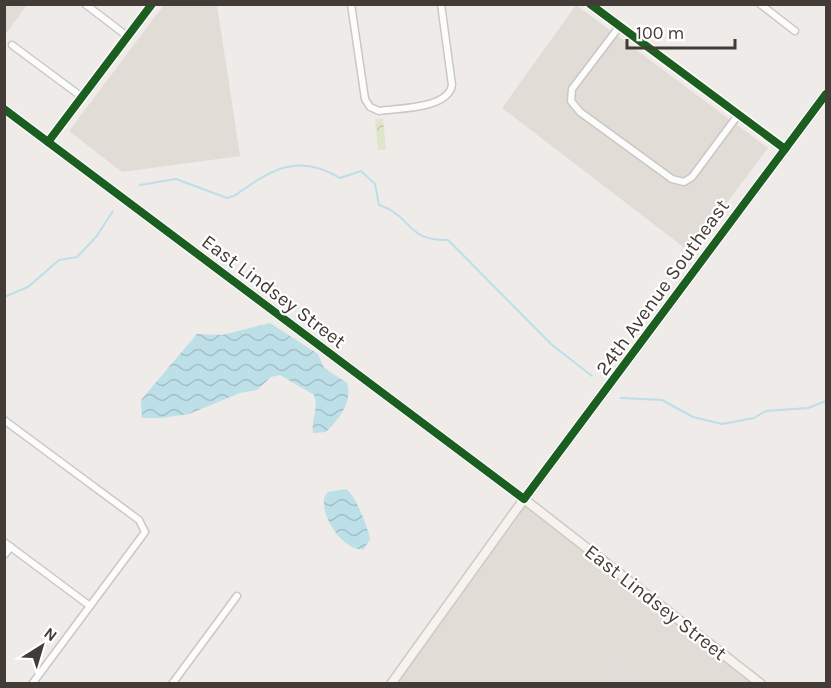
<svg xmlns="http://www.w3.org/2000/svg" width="831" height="688" viewBox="0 0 831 688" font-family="Karla,sans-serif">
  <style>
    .residential { fill: #e1dcd6 }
    .forest { fill: url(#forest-crowns) }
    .parking { fill: #dfdcd9 }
    .water { fill: url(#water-waves) }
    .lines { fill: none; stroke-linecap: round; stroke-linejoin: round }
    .stream { stroke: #bcdfe8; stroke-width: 2 }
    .street-casing { stroke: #cac7c4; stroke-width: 9 }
    .secondary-casing { stroke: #cfc9c3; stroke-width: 11 }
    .street { stroke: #fcfcfc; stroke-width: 6 }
    .secondary { stroke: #f5f2ef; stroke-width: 8 }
    .cycleway-casing { stroke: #fff; stroke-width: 11 }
    .cycleway { stroke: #1b5e20; stroke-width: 8 }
    .labels { text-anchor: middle; stroke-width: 4.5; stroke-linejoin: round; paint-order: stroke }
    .street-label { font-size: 20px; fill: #433b35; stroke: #fff }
  </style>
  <defs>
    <pattern id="forest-crowns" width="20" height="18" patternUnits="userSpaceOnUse" patternTransform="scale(1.5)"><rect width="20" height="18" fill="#e0e6ca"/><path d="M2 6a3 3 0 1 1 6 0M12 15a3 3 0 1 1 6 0" fill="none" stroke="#c1c6ae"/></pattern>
    <pattern id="water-waves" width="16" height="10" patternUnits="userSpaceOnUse" patternTransform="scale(1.5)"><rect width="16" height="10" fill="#bcdfe8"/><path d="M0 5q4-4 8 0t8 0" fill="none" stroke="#a3c0c8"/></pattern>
  </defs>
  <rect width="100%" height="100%" fill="#eeebe8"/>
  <g class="residential">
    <polygon points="5,4 27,5 5,35 4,5"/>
    <polygon points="164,5 217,5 240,156 122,172 69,131"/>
    <polygon points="576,5 768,148 690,252 502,108"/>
    <polygon points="524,499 766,683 388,684"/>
  </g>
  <polygon class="forest" points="375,119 383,119 386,150 378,150"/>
  <polygon class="parking" points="613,664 638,683 609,683 614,677 607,672"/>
  <g class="water">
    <path d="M270 323 318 354 324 368 347 383C353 402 339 419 326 432L313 433C311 419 319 409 314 395L280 375 271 377 257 390 240 393 189 414 161 418H142L141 400 197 334 222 335Z"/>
    <path d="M346 489C355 494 368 528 370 539L364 549C344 553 318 514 325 496L328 492Z"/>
  </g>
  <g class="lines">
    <g class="stream">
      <path d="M140 185 176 179 227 198 234 196C271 170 297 152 340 178L361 171 375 184 379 205C413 216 405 241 448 240L551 344 592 376"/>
      <polyline points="4,297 28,287 59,260 77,257 96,237 113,211"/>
      <polyline points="621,398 662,400 693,417 722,424 754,418 766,411 808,408 826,401"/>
    </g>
    <g class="street-casing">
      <g id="street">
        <polyline points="85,4 127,36"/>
        <path d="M351 4 365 99 370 107 379 111C399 108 448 109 452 85L441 4"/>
        <polyline points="590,4 785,149"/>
        <polyline points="760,4 795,31"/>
        <polyline points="619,27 572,89 571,101 580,112 672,179 684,182 692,177 738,115"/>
        <polyline points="12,45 82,97"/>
        <polyline points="48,142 152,4"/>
        <polyline points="4,420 139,520 145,532 32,684"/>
        <polyline points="4,542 90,606"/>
        <polyline points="4,555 11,547"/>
        <polyline points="172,684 237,596"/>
      </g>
    </g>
    <g class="secondary-casing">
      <g id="secondary">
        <polyline points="4,109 524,499 761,684"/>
        <polyline points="391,684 516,510 826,94"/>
      </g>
    </g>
    <use href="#street" class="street"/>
    <use href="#secondary" class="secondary"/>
    <g class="cycleway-casing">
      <g id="cycleway">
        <polyline points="590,4 785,149"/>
        <polyline points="4,109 524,499 826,94"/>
        <polyline points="48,142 152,4"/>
      </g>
    </g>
    <use href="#cycleway" class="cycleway"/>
  </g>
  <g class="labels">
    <g class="street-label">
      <text transform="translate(662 287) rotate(-54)" y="7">24th Avenue Southeast</text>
      <text transform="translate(274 291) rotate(37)" y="7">East Lindsey Street</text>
      <text transform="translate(656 602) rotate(38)" y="7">East Lindsey Street</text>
    </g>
  </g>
  <rect width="831" height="688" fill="none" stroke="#433b35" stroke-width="12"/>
  <g transform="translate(42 646) rotate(37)" stroke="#ffffff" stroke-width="4.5" paint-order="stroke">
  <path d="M0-4.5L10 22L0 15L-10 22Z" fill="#433b35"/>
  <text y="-9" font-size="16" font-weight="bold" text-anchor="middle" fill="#433b35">N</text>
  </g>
  <path d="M627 39v9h108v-9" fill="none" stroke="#433b35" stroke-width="3"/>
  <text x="636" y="39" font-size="18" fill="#433b35" stroke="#ffffff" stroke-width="4.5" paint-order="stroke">100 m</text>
</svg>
